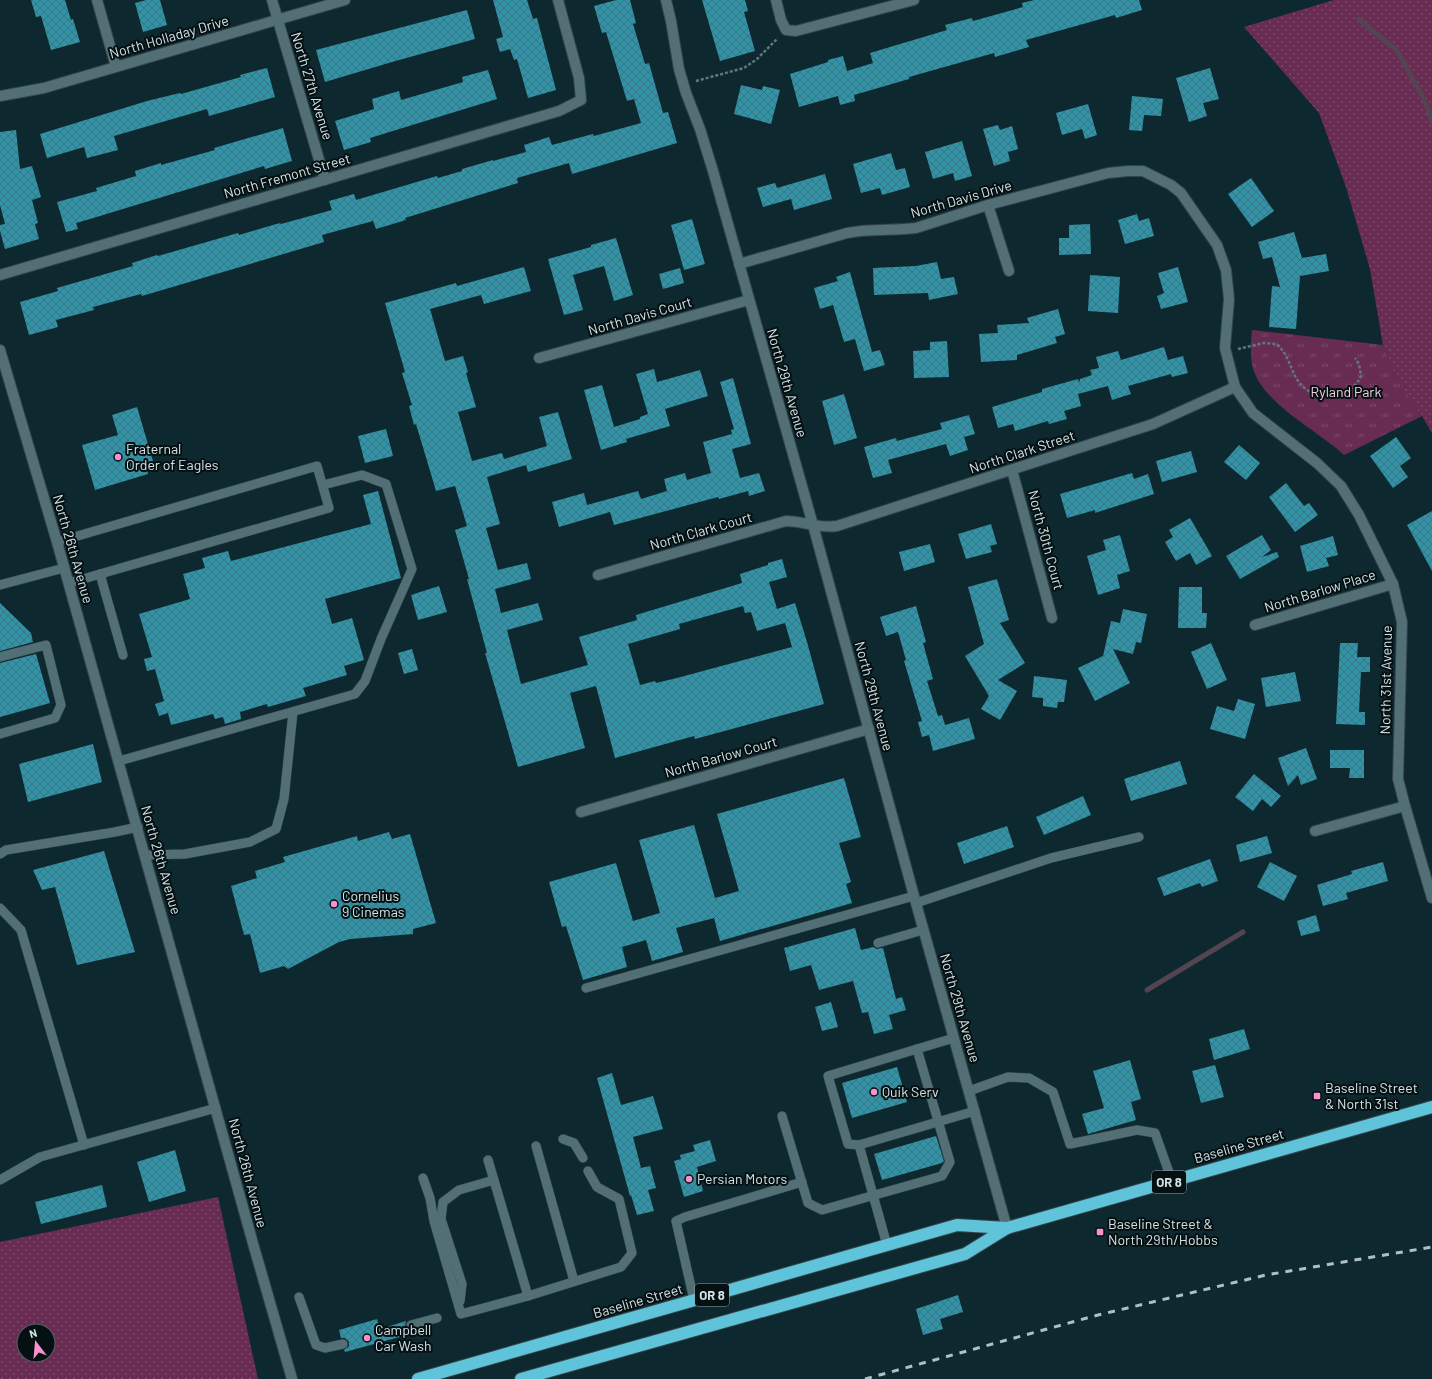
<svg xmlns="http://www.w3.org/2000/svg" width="1432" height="1379" viewBox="0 0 1432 1379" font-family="Barlow,sans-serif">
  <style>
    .grass { fill: url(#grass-dots); fill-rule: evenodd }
    .park { fill: url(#park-tufts) }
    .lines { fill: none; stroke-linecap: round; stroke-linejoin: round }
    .stream { stroke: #524450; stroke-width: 5 }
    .building { fill: url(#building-cross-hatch); fill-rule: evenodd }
    .lane-casing { stroke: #334349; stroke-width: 10 }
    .street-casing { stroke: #334349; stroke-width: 12 }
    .secondary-casing { stroke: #334349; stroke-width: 12 }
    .highway-casing { stroke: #334349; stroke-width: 14 }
    .path { stroke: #61777d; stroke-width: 2.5; stroke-dasharray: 3 2; stroke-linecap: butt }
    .lane { stroke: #536f76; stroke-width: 9 }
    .street { stroke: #536f76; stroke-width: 10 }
    .secondary { stroke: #536f76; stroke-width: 10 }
    .highway { stroke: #5fc3d9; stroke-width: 12 }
    .rail { stroke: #afc0c5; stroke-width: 3; stroke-dasharray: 7 7; stroke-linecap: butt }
    .poi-dot { fill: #f790ce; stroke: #051012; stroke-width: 1.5 }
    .labels { text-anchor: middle; stroke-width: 4; stroke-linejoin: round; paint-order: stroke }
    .shield { fill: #051012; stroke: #95a3a6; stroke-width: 1 }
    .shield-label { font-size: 13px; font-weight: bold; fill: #d3e2e6 }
    .street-label { font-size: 14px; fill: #d3e2e6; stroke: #051012 }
    .park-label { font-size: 14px; fill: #f7cce4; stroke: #051012 }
    .poi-label { font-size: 14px; fill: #d3e2e6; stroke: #051012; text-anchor: start }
  </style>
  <defs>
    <pattern id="grass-dots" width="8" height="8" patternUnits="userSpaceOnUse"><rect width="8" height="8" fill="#682c53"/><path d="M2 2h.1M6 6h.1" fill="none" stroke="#7d4a6c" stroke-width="1.8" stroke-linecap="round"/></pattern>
    <pattern id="park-tufts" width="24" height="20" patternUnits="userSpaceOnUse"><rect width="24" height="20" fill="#682c53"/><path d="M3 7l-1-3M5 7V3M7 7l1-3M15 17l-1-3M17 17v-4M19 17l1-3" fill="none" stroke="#7d4a6c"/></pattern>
    <pattern id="building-cross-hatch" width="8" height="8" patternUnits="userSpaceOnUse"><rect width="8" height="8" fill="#3392a5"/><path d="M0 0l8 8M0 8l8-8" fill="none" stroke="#377783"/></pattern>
  </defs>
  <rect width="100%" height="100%" fill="#0d292f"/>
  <g class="grass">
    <polygon points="1334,0 1432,0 1432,433 1422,416 1407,396 1392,368 1383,345 1370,269 1346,187 1319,113 1244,27"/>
    <path d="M218 1197 258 1379H0V1242ZM24 1331H48V1355H24Z"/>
  </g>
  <path class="park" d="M1252 330 1383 345C1393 371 1405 393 1422 416L1344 455C1316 429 1259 402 1252 364 1250 352 1251 341 1252 330Z"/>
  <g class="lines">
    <g class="stream">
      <polyline points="1359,19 1397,51 1424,99 1432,122"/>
      <polyline points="1147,990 1243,932"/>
    </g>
  </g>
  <g class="building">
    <polygon points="31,0 65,0 71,20 73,19 80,42 51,50 41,16 36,17"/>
    <polygon points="146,0 160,0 167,25 143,32 135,3"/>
    <polygon points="493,0 527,0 533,19 537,18 556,90 528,98 517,59 514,60 510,49 500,52 496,39 503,37"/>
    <polygon points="616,0 630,0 636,23 633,24 645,64 649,63 663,113 668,112 677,143 572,174 569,163 517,178 518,183 405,218 406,220 376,229 373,221 322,235 324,242 142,296 141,294 93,307 94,310 56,320 58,327 29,335 20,302 58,291 57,288 133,266 132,263 157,255 158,256 238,233 239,235 280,223 281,224 332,210 329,201 354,194 356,200 437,176 438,178 462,171 462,169 493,160 493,161 526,152 524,145 549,137 552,145 593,134 594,136 641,123 634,99 627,101 606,32 602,33 594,6"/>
    <polygon points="702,0 745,0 748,11 744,12 755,51 720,61"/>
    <polygon points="1034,0 1139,0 1142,10 1116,18 1115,15 1026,40 1029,47 995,57 994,53 909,77 909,79 854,95 855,101 840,105 838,96 799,107 790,74 828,62 828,60 843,56 847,71 873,63 870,53 947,30 945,25 972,18 973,21 1023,7 1022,3"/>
    <polygon points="467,10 475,39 392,62 325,82 316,50"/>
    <polygon points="267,68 275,97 209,116 207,109 114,136 118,150 87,158 84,147 47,158 40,134 147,101 180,93 181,94 241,77 240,75"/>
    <polygon points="1210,68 1219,99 1203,103 1207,116 1189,122 1176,78"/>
    <polygon points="488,70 497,99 370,138 371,142 344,150 335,121 374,109 372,99 399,91 401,100 463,82 462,77"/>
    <polygon points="741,85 762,90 763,86 780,90 771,124 734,114"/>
    <polygon points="1132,96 1163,99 1161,116 1144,115 1142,131 1129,130"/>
    <polygon points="1088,104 1097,135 1085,139 1082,129 1062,135 1056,113"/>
    <polygon points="998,125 1000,130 1012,126 1018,149 1008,152 1010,161 994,166 983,129"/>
    <polygon points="283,128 292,161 265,169 264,166 90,219 76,223 78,229 66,232 57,202 97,191 96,188 136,176 135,171 161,163 161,165 215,150 214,148"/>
    <polygon points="16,130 20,169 32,166 41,197 32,200 38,223 35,224 39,239 5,249 0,231 0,225 5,224 0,205 0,132"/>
    <polygon points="962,141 972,176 955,181 953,173 933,179 925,152"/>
    <polygon points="891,153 896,170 905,168 910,187 882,195 880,188 861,193 853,164"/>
    <polygon points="825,174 832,199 794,210 791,199 763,207 757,188 775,183 777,188"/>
    <polygon points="1251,178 1274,211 1252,227 1228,194"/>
    <polygon points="1137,214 1139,221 1149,218 1154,236 1125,244 1118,220"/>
    <polygon points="692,219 705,264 684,270 671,225"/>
    <polygon points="1090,224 1091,254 1059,255 1059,238 1069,238 1069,225"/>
    <polygon points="1294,232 1302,258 1326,254 1329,271 1300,276 1296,329 1269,327 1272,286 1280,287 1272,257 1263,259 1258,242"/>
    <polygon points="616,238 633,295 614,301 604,266 573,275 583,310 564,315 548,259 591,247 591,245"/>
    <polygon points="937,262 941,279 954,277 958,294 929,300 928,293 874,295 873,268 916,266"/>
    <path d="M524 267 531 291 484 304 481 295 430 309 445 361 463 356 468 372 466 373 476 407 458 412 472 461 502 453 504 459 547 446 539 417 558 412 572 459 528 472 526 465 487 477 500 524 486 528 498 570 527 563 531 579 495 589 501 613 538 603 543 620 507 630 521 684 588 665 579 637 637 620 636 615 742 583 740 574 768 565V563L782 559 787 577 769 582 777 609 795 603 807 642 824 704 695 739 694 736 615 758 596 686 570 693 585 748 518 767 485 653H487L467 579H469L455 530 467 526 455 486 436 491 416 424 414 425 409 406 412 405 402 373 405 372 385 303 456 283 457 286ZM743 606 745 613 751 612 757 631 785 623 792 647 677 678 656 683 655 681 640 685 628 644 680 629 679 624Z"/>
    <polygon points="1178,267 1188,302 1161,309 1157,296 1164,293 1158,273"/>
    <polygon points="680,268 684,283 663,289 659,274"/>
    <polygon points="850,272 872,352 880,350 885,365 864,371 855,339 844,342 833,305 820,309 814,288 838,281 836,277"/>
    <polygon points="1090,275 1120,277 1118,313 1088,311"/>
    <polygon points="1058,309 1065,334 1055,337 1057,343 1017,355 1017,360 981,362 979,334 998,333 997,325 1029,323 1027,318"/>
    <polygon points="947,341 949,377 914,378 913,351 930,350 930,342"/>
    <polygon points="1164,347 1168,360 1183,356 1188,373 1172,377 1171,374 1128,386 1131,394 1112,400 1108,386 1078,394 1081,406 1064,411 1067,419 1049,424 1048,421 1015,431 1013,424 998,428 992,407 1042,392 1042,389 1078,379 1079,383 1080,379 1092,375 1090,370 1099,368 1096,357 1118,351 1121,360"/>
    <polygon points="654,369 657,382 700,370 708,396 665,409 670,426 626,439 627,442 601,450 584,390 602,385 614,427 640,419 640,417 648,414 636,374"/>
    <polygon points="733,378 751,444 732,449 740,478 759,473 765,491 749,496 748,491 719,499 718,497 614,525 610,512 559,527 552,502 584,493 587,505 638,491 641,499 667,491 664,479 685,473 687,480 711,473 703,442 732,434 731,430 734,429 720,382"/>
    <polygon points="844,394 857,438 834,445 822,401"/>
    <polygon points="137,407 155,468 147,470 148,474 95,490 82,445 118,435 112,415"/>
    <polygon points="969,415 975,434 964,437 968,450 950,456 946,444 888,460 892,473 873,478 864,447 896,438 897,441 942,429 940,423"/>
    <polygon points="386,429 393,456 365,463 358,436"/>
    <polygon points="1396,437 1411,458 1400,466 1408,477 1393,488 1370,456"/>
    <polygon points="1239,445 1260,463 1246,480 1224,462"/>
    <polygon points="1191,451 1197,472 1162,482 1156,461"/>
    <polygon points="1132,473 1134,479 1148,474 1154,494 1095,513 1095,510 1067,518 1060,494"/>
    <polygon points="1286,483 1304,506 1309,503 1318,515 1295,532 1269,497"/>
    <polygon points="378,491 401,578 325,599 332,624 352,618 364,660 344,666 347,675 303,688 306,696 268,707 267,704 240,712 241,719 225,724 223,717 215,719 213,714 171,725 168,713 159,716 155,704 164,701 155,669 147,671 144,659 152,657 139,614 190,599 183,574 205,568 202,558 228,551 231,561 371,524 363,495"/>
    <polygon points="1432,511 1432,571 1407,525"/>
    <polygon points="1190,518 1212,556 1196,565 1190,553 1176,561 1165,542 1173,537 1169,530"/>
    <polygon points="991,524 997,544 990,546 992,552 966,559 958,534"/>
    <polygon points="1120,535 1130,571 1117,575 1120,588 1098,595 1087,556 1106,550 1103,540"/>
    <polygon points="1262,535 1271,550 1262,557 1277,552 1279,557 1240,579 1226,556"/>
    <polygon points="1333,536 1338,555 1326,558 1329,566 1307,572 1300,546"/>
    <polygon points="930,544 935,562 904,571 899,552"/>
    <polygon points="997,579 1009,620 1000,623 1025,663 998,680 1017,691 1000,720 981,709 989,696 965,656 984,644 968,587"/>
    <polygon points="439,586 447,612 418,620 411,595"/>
    <polygon points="1179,587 1202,587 1202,613 1207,613 1206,628 1178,628"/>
    <polygon points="0,603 31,633 33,642 0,651"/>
    <polygon points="916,606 926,642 923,643 933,679 927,681 938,716 942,715 945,725 969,718 975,739 933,751 929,735 922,737 918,722 922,721 904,661 906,660 898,632 886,636 880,617"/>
    <polygon points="1123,609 1147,614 1141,643 1136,642 1133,654 1113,649 1130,683 1095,701 1078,668 1103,656 1111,621 1120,623"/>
    <polygon points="1211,643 1227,680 1207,689 1191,652"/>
    <polygon points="1340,643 1358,643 1357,657 1370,657 1370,672 1361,672 1359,712 1365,712 1365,725 1336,724"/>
    <polygon points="412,649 418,670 404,674 398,653"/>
    <polygon points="36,654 50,703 0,717 0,663"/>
    <polygon points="1295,672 1301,701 1266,707 1261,678"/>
    <polygon points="1034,676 1067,680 1064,702 1058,702 1057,708 1043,706 1043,698 1032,697"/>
    <polygon points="1238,699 1255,704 1245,739 1210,729 1217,706 1234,711"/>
    <polygon points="93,744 102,782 28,802 19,764"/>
    <polygon points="1306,748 1317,779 1301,785 1298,775 1288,786 1278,758"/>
    <polygon points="1330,750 1364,750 1364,778 1349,778 1350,768 1330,768"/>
    <polygon points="1180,761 1187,784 1131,801 1124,779"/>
    <polygon points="1254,774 1281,796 1271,807 1262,799 1253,811 1235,797"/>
    <polygon points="844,778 861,837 839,843 851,882 846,884 852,903 720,941 714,918 676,928 683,952 652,961 646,940 622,947 627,967 583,980 566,926 562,927 549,882 616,863 633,921 660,913 639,840 694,825 715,898 739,891 717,814"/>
    <polygon points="1083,796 1091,815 1044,835 1036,817"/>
    <polygon points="1007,826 1014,847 964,864 957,843"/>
    <polygon points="389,832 392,839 410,834 436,923 413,929 413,934 350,939 339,942 288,969 284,966 260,973 250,934 244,935 231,886 257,878 255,871 285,862 283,857 357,836 358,841"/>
    <polygon points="1267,836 1272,853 1240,862 1236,845"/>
    <polygon points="104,851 135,952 77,965 55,887 42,890 33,870"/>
    <polygon points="1210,859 1218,881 1202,887 1200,883 1164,896 1157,878"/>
    <polygon points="1270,862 1297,876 1284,901 1257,887"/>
    <polygon points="1383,862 1388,881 1346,893 1348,899 1323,906 1317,885 1352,874 1351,871"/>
    <polygon points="1316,915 1320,931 1301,936 1297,921"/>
    <polygon points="855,928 861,950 873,947 877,949 883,948 896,999 902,997 906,1010 889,1015 893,1029 874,1034 868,1012 862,1013 853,981 819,990 811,965 790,971 784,948"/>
    <polygon points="831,1002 838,1027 822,1031 815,1007"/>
    <polygon points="1244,1029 1250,1049 1214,1060 1209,1039"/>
    <polygon points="1130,1060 1141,1099 1131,1102 1136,1120 1088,1134 1082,1114 1104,1108 1093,1071"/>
    <polygon points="1215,1065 1224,1097 1201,1103 1192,1071"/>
    <polygon points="897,1067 907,1102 852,1118 842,1083"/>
    <polygon points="612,1073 621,1105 653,1096 663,1129 633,1137 641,1168 650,1166 656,1188 648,1190 654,1211 637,1215 631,1195 630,1196 597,1078"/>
    <polygon points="936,1136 944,1161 942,1163 882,1180 874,1154"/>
    <polygon points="710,1140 716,1161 697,1167 703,1191 684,1197 674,1161 681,1159 680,1155 695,1151 693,1145"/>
    <polygon points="175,1150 186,1191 149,1202 137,1162"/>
    <polygon points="102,1185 107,1207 41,1224 35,1202"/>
    <polygon points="958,1295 963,1312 940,1319 943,1329 923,1335 916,1309"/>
    <polygon points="377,1319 380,1329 406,1321 405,1326 407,1329 413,1331 414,1333 345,1352 344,1350 349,1346 349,1342 345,1338 341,1338 339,1330"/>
  </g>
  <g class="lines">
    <g class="lane-casing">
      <g id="lane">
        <polyline points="57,542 317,466 329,508 69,583"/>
        <polyline points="100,574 123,655"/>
        <polyline points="0,585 64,568"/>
        <polyline points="0,657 46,645 61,705 55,718 0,734"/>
        <polyline points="119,761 355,694 365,681 381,639 412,569 386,484 362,475 323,485"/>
        <polyline points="0,854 6,850 115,832 138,827"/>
        <polyline points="146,855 185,854 250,842 276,829 284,799 293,712"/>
        <polyline points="916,903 1051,858 1139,837"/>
        <polyline points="0,908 21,930 84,1145"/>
        <polyline points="878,943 923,930"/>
        <polyline points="586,988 914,896"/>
        <polyline points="917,1049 954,1038"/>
        <polyline points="969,1091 1008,1077 1029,1078 1053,1092 1070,1144 1137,1130 1155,1133 1172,1181"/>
        <polyline points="782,1116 808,1203 822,1210 942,1176 950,1162 917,1049 828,1076 848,1144 859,1145"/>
        <polyline points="563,1139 574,1143 583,1158"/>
        <polyline points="536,1146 574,1281"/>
        <polyline points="488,1160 528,1296"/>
        <polyline points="423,1178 430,1198 434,1221 461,1314 528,1296 621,1267 632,1253 619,1199 597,1187 588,1171"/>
        <polyline points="0,1180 40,1157 216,1108"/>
        <polyline points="887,1245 859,1145 975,1111"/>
        <polyline points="299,1297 316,1345 325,1348 343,1344"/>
        <polyline points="694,1300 676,1221 685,1217 802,1182"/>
        <polyline points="460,1301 462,1284 441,1219 443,1202 459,1190 494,1180"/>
        <polyline points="411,1325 437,1318"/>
      </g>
    </g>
    <g class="street-casing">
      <g id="street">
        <polyline points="97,0 116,67"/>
        <polyline points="272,0 325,180"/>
        <polyline points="666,0 671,21 679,69 686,93 700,129 713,171 813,525 914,896 1007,1228"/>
        <polyline points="776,0 781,20 786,30 796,31 914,0"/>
        <polyline points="0,96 44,88 345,0"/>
        <polyline points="988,205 1009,271"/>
        <path d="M739 264 847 233C870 228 893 231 916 228L988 205 1108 173 1128 171H1143L1171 185 1181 193 1217 245 1226 270 1229 299 1225 348 1235 387 1253 413 1317 463 1341 486 1359 515 1393 584 1402 622 1398 779 1405 806 1432 898"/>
        <polyline points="0,275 559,111 581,100 579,78 558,0"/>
        <polyline points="539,358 749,300"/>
        <polyline points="1012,470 1052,618"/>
        <path d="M598 575 786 521C804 521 818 529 837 526L1153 424 1235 387"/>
        <polyline points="1255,625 1393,584"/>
        <polyline points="581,812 869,729"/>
        <polyline points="1315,831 1405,806"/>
      </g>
    </g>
    <g class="secondary-casing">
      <polyline id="secondary" points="0,350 57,542 254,1247 292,1379"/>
    </g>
    <g class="highway-casing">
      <g id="highway">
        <polyline points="418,1379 957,1225 1007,1228"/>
        <polyline points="521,1379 965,1254 1007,1228 1432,1107"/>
      </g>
    </g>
    <g class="path">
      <polyline points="696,81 744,68 757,59 778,38"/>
      <path d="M1238 349 1264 343 1276 344C1294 357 1289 385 1315 394 1322 396 1330 396 1337 394 1348 391 1356 387 1361 376L1359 364 1355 358"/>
    </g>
    <use href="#lane" class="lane"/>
    <use href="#street" class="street"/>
    <use href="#secondary" class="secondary"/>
    <use href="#highway" class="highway"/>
    <polyline class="rail" points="865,1379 1098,1315 1266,1275 1432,1247"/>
  </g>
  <g class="poi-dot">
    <circle cx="118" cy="457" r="4"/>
    <circle cx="334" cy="904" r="4"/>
    <circle cx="874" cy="1092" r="4"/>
    <rect x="1313" y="1092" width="8" height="8" rx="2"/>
    <circle cx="689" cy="1179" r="4"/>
    <rect x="1096" y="1228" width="8" height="8" rx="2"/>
    <circle cx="367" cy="1338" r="4"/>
  </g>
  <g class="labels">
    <g class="shield">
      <rect x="1152" y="1171" width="34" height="22" rx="3"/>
      <rect x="695" y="1284" width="34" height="22" rx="3"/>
    </g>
    <g class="shield-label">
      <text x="1169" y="1187">OR 8</text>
      <text x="712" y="1300">OR 8</text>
    </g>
    <g class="street-label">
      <text transform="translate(169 37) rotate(-16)" y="5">North Holladay Drive</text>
      <text transform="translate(312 86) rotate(73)" y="5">North 27th Avenue</text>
      <text transform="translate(287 176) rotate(-16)" y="5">North Fremont Street</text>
      <text transform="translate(961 199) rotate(-16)" y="5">North Davis Drive</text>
      <text transform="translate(640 316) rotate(-16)" y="5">North Davis Court</text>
      <text transform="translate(787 383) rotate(74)" y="5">North 29th Avenue</text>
      <text transform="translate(1022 452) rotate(-18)" y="5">North Clark Street</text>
      <text transform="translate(701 531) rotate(-16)" y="5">North Clark Court</text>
      <text transform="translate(1046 540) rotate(75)" y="5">North 30th Court</text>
      <text transform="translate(73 549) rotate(74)" y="5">North 26th Avenue</text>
      <text transform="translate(1320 591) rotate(-17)" y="5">North Barlow Place</text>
      <text transform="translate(1386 680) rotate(-89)" y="5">North 31st Avenue</text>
      <text transform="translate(874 696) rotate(75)" y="5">North 29th Avenue</text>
      <text transform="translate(721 757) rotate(-16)" y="5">North Barlow Court</text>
      <text transform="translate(161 860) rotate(74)" y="5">North 26th Avenue</text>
      <text transform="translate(960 1008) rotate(74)" y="5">North 29th Avenue</text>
      <text transform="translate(1239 1146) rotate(-16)" y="5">Baseline Street</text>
      <text transform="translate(248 1173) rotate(75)" y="5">North 26th Avenue</text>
      <text transform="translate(638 1301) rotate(-16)" y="5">Baseline Street</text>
    </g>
    <g class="park-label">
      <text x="1346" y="397">Ryland Park</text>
    </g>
    <g class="poi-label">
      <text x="126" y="454">Fraternal<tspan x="126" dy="16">Order of Eagles</tspan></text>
      <text x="342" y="901">Cornelius<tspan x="342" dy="16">9 Cinemas</tspan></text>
      <text x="1325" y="1093">Baseline Street<tspan x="1325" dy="16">&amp; North 31st</tspan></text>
      <text x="882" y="1097">Quik Serv</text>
      <text x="697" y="1184">Persian Motors</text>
      <text x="1108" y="1229">Baseline Street &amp;<tspan x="1108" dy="16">North 29th/Hobbs</tspan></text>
      <text x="375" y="1335">Campbell<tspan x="375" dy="16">Car Wash</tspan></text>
    </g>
  </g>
  <g transform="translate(36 1343) rotate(344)"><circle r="19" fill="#051012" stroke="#576467"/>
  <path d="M0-3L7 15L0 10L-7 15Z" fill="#f790ce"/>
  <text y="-6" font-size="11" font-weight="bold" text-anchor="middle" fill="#d3e2e6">N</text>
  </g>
</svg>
